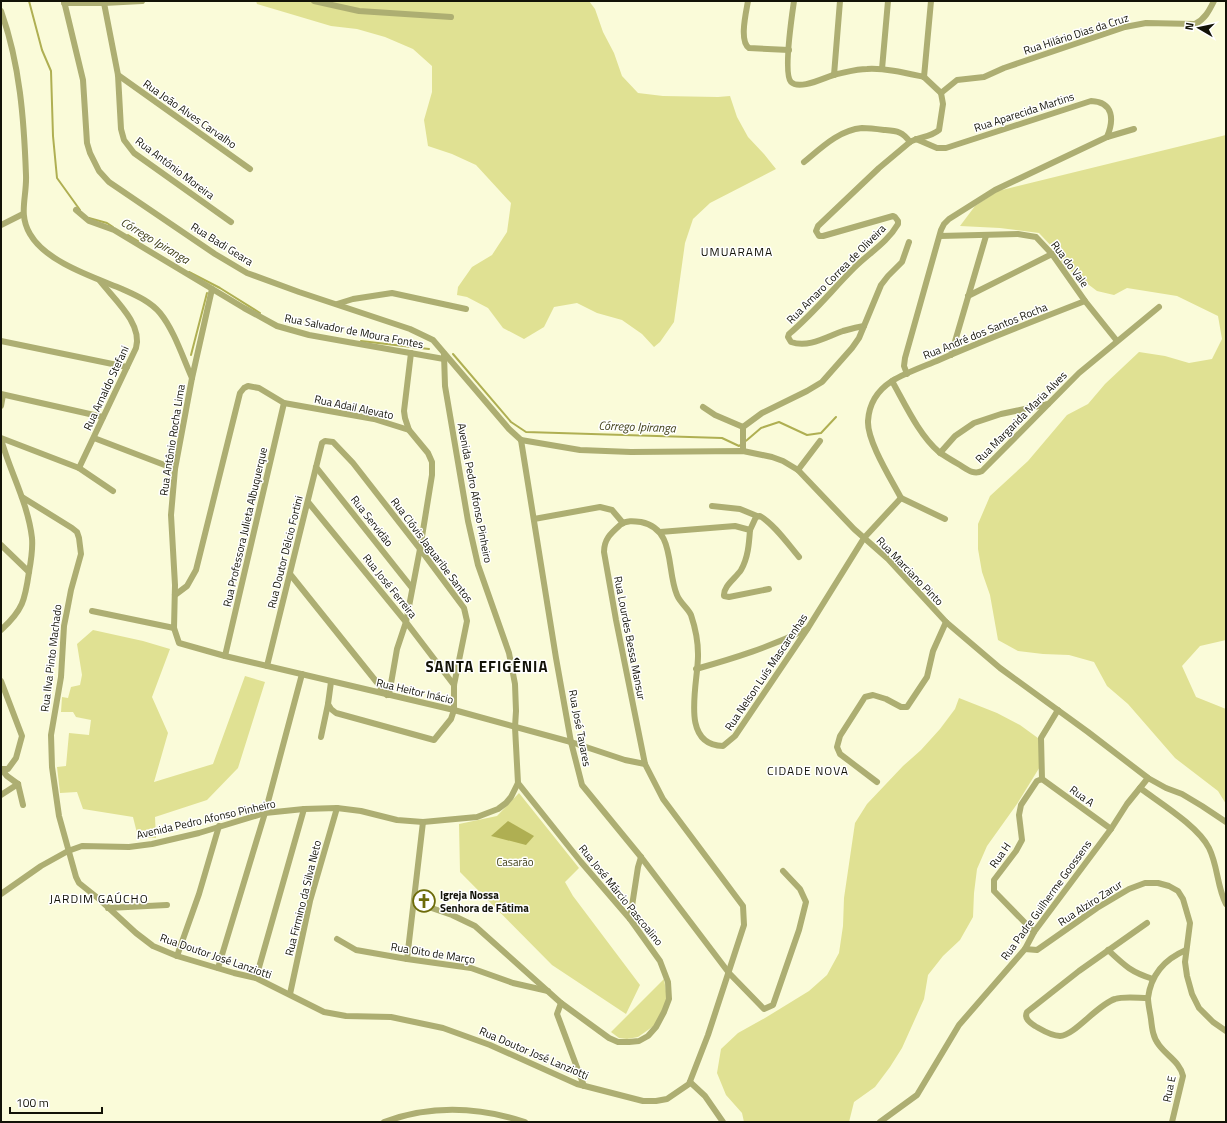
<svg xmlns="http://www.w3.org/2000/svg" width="1227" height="1123" viewBox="0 0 1227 1123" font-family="'Titillium Web',sans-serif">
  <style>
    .green { fill: #e0e193 }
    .water { fill: #afaf52 }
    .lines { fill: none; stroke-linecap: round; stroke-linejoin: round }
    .stream { stroke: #afaf52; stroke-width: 2 }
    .minor { stroke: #adae72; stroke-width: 6 }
    .labels { text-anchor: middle; stroke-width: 3; stroke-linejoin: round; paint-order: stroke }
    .street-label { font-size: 11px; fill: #121207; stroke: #fff }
    .park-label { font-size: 11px; fill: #3e3d16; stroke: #fff }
    .poi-label { font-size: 11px; font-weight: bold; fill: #121207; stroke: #fff; text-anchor: start }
    .water-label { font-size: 12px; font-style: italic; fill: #404018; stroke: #fff }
    .neighbourhood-label { font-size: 12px; letter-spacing: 1px; fill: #121207; stroke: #fff }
    .district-label { font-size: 15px; font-weight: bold; letter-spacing: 1px; fill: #121207; stroke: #fff }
  </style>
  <rect width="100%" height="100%" fill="#fafbd9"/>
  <g class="green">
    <polygon points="256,1 589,1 595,9 603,32 614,53 622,76 638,93 663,96 718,97 730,96 737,117 748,137 764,154 776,169 710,203 693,219 685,243 674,322 660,342 654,347 642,334 622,320 597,313 577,303 554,307 544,327 524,339 503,328 488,308 467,297 457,295 458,287 472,267 492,255 507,232 511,203 476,165 452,154 428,146 424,120 432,92 432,66 413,49 385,37 357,29 331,26 257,4"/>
    <polygon points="1226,135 1226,640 1200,646 1182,666 1196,697 1226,709 1226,804 1218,791 1175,758 1128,704 1107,686 1094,662 1069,655 1043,654 1018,651 998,640 990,595 982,572 978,549 978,524 990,496 1028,461 1067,415 1088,404 1105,384 1139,352 1165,356 1189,363 1212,359 1222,339 1218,316 1177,296 1127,288 1114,295 1097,291 1064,266 1054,249 1039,233 1000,228 960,226 975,206 998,191"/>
    <polygon points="93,630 143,641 170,649 152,697 168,733 154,782 213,764 245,676 265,682 238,768 207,800 155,817 156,838 138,837 133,817 83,809 77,792 60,793 57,767 66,766 69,733 89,735 91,720 76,717 73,712 61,712 62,697 68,698 71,687 80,685 82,675 77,644"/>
    <polygon points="959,698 997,713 1020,725 1042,741 1041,765 1017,804 987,846 977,869 974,893 973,917 960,940 943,956 928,975 924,999 902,1048 890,1067 875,1087 854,1102 849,1122 744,1122 742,1113 726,1095 717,1073 721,1049 738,1033 765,1018 809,991 827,975 839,953 843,926 844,898 855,823 867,804 903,766 921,750 940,729 955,709"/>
    <polygon points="519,793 579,868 565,882 573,896 640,985 626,1014 552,965 460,872 459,824 497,816"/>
    <polygon points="664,979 667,997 662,1012 655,1025 638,1037 627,1039 619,1038 611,1032"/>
  </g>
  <polygon class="water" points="508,821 534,836 526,845 491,836"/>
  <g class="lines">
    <g class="stream">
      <polyline points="29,1 42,50 51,71 53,136 57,178 80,210"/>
      <polyline points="89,218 107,223 113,227"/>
      <polyline points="128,235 138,241"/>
      <polyline points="189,272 220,288 260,313"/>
      <polyline points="361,341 429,349"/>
      <polyline points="453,354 511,422 526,432 722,438 739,446 747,440 761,428 779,422 807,435 821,433 836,417"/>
      <polyline points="191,355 207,293"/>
    </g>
    <g class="minor">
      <polyline points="64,1 83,80 87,143 90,153 99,171 109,182 215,254 247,273 299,292 410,329 433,340 509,429 521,440"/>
      <polyline points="314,1 359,11 451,17"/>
      <path d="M748 1C746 13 739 41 749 48L789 50"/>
      <path d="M794 1C792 15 783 74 791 82 800 91 827 76 837 74 847 72 857 69 867 69 886 68 906 73 924 77"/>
      <polyline points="64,3 104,3 142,1"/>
      <polyline points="104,3 118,75 121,129 124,140 134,153 231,222"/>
      <path d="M1 11C20 64 24 120 26 175 27 197 18 214 30 234 46 262 93 277 122 289 135 295 150 301 160 313 174 330 183 358 192 378"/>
      <polyline points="882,69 888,1"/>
      <polyline points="118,75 250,169"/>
      <polyline points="834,75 840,1"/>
      <polyline points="924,77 931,1"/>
      <path d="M941 93 957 80 984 77 1004 68 1125 27 1146 23 1195 24C1205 19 1209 11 1214 1"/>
      <path d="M916 139 937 148H946L1091 101C1114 102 1114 120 1107 137"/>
      <path d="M804 162C821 148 839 130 862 128 869 128 877 129 884 130 897 131 902 131 910 142"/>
      <polyline points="76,210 89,221 114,230 244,308 277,326 309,335 348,342 444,359"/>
      <polyline points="1,225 23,214"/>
      <polyline points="940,236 1018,234 1036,237 1052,254 1085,301 1117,341"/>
      <polyline points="212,289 192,378 175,469 171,515 175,585 174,628 179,643 225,656 454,710 571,742 625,760 645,764"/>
      <polyline points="968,296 1052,254"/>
      <polyline points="337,304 353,299 392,293 466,309"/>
      <path d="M864 326C857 327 850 329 843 331 826 337 809 348 791 342L788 337 789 334C813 314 832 290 854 268 869 253 887 243 898 224V221L895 217 893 216 823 236H819L816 231 818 226 879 168 910 142C919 137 931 137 939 130L943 104 941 93 924 77"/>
      <polyline points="1,341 127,367"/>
      <polyline points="951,355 986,236"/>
      <polyline points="907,374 904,366 905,358 941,230 944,224 949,219 995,190 1107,137 1134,129"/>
      <path d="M892 381C905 404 919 435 939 452 946 457 953 461 960 465 968 470 974 475 982 471L1079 373 1159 307"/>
      <polyline points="1,394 103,417"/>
      <polyline points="1,406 3,395"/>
      <polyline points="703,407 715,415 743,427"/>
      <polyline points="409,430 405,418 404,411 411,353"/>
      <polyline points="1,438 79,468 113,491"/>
      <polyline points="94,438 175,469"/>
      <path d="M1 439C10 472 28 503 32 538 33 549 31 561 29 572 25 600 23 610 1 630"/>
      <polyline points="521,440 580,450 631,452 743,451 772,457 783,461 798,470 854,529 888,559 946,622 1000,668 1088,732 1148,778 1166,788 1182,794 1202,806 1226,822"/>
      <polyline points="521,440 556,658 571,742 582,785 641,857 729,973 764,1009 773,1005 799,930 806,902 800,889 783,871"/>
      <polyline points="743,451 743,427 762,413 807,391 822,382 852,348 859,338 881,285 888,276 902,262 909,242"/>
      <polyline points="940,453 955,436 974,423 1001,414 1048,404"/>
      <polyline points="316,467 412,588"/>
      <path d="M79 468 136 348C143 324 114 299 100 281"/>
      <polyline points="798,470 820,441"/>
      <path d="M22 497 72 528 77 532 79 538 81 554 71 590 67 611 64 626 61 677 51 735 52 767 59 816 76 877 79 883 99 899 136 933 153 946 177 956 234 973 256 978 324 1012 346 1016 391 1017 443 1028 490 1045 577 1084 643 1101H656L667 1099 689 1084 708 1035 744 925 743 906 663 799 645 764 616 620 604 552C604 539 611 533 620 525 626 520 634 521 641 522 676 529 666 570 677 595 680 603 688 608 691 615 695 627 698 642 698 654 699 681 678 745 723 746L735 736 808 628 864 538 901 498"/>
      <path d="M901 498C891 479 867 441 868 421 869 404 878 390 892 381 905 373 925 366 939 360 987 339 1036 320 1085 301"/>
      <polyline points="901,498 945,519"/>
      <polyline points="308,502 406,622 454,685"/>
      <polyline points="712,506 740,509 757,516"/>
      <polyline points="534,519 600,507 612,510 623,523"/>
      <path d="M750 530 756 517 760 516C774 524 788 544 799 557"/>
      <path d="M660 532 735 526 750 530C749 544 748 558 741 570 736 578 723 586 724 596L729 597 769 589"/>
      <polyline points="1,545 29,572"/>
      <polyline points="290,574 387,695"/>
      <polyline points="175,595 187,586 196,570 240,393 244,388 248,386 259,388 284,403 374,419 409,430 428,453 432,462 432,475 420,549 406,622 397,649 389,695"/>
      <polyline points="92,611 174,628"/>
      <polyline points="225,656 284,403"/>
      <polyline points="267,666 322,443 325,441 333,442 353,463 420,549 464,608 467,621 454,685 454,710 451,719 434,740 336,713 331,709 328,704 331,682"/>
      <path d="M696 669C735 658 770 647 807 629"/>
      <polyline points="1,681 22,736 16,758 8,769 1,769"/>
      <polyline points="321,737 328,704"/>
      <polyline points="2,770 7,776 18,784"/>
      <polyline points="1042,779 1111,829"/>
      <polyline points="1042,779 1041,738 1058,710"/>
      <polyline points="877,782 840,754 837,747 840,736 865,697 873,695 886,699 901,707 907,707 927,677 933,651 946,622"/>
      <polyline points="18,784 23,805"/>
      <path d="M1140 788C1160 803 1198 826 1209 848 1218 866 1217 887 1226 904"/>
      <polyline points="1,795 18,784"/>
      <polyline points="1,894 41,866 68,851 82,846 129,847 152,844 199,833 265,813 304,809 337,808 361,811 397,820 423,822 477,817 498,809 506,803 511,797 518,783 515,727 516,711 515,684 509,653 478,565 468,521 445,386 444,354"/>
      <polyline points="414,902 452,915 475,926 561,1003 609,1038 618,1042 629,1042 639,1041 648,1036 656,1027 664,1012 669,999 668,982 660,961 630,919 581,862 518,783"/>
      <polyline points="108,908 167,905"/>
      <polyline points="630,919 638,867 641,857"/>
      <path d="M1147 923 1079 971 1027 1012C1024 1018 1029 1022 1035 1026 1042 1030 1051 1036 1060 1036 1074 1036 1098 1004 1115 999 1124 996 1138 998 1148 998"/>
      <polyline points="1034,932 994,891 994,880 1016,851 1022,840 1019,815 1021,805 1037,781 1042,779"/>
      <polyline points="337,939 356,950 407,959 471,968 513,983 548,991"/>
      <polyline points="1025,949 1037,950 1097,908 1129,889 1145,883 1158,883 1169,886 1178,891 1183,899 1190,923 1185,962 1187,976 1192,994 1199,1008 1213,1022 1226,1031"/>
      <path d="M1108 950C1125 966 1131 972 1153 979"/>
      <polyline points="177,956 199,894 219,826"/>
      <polyline points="407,959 423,822"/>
      <polyline points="218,968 265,813 302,674"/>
      <polyline points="256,978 304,809"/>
      <polyline points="290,994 310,901 337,808"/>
      <polyline points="561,1003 557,1014 584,1086"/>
      <polyline points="690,1082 705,1096 723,1122"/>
      <path d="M384 1122C430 1105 479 1107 525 1122"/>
      <polyline points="880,1122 917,1095 959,1025 1025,949 1034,932 1111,829 1127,804 1148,778"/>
      <path d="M1172 1122 1183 1076C1180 1062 1167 1056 1159 1045 1153 1038 1152 1028 1151 1019 1150 1012 1148 1004 1148 998 1151 974 1165 959 1186 950"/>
    </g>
  </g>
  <defs>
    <g id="church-ring" transform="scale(1.15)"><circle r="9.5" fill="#fff" stroke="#6d6b0a" stroke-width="1.5"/><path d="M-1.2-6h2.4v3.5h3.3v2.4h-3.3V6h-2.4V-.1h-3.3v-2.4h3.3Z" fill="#6d6b0a"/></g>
  </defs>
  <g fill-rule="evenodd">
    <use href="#church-ring" x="424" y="901"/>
  </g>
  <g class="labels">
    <g class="street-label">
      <text transform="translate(1076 34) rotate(-18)" y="4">Rua Hilário Dias da Cruz</text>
      <text transform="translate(1024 112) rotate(-18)" y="4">Rua Aparecida Martins</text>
      <text transform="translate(190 114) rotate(35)" y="4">Rua João Alves Carvalho</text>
      <text transform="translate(175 168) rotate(37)" y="4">Rua Antônio Moreira</text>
      <text transform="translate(222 244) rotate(32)" y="4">Rua Badi Geara</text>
      <text transform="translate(1070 264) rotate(53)" y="4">Rua do Vale</text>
      <text transform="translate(836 274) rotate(-45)" y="4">Rua Amaro Correa de Oliveira</text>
      <text transform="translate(354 331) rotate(11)" y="4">Rua Salvador de Moura Fontes</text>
      <text transform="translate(985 331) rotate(-22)" y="4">Rua André dos Santos Rocha</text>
      <text transform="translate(106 388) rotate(-65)" y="4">Rua Arnaldo Stefani</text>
      <text transform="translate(354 407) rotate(12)" y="4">Rua Adail Alevato</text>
      <text transform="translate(1021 417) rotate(-45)" y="4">Rua Margarida Maria Alves</text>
      <text transform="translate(172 440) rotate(-81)" y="4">Rua Antônio Rocha Lima</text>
      <text transform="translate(475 493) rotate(79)" y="4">Avenida Pedro Afonso Pinheiro</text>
      <text transform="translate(372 521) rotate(52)" y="4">Rua Servidão</text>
      <text transform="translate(245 527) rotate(-77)" y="4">Rua Professora Julieta Albuquerque</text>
      <text transform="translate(432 550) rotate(53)" y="4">Rua Clóvis Jaguaribe Santos</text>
      <text transform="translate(285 552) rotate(-76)" y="4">Rua Doutor Délcio Fortini</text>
      <text transform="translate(910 571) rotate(46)" y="4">Rua Marciano Pinto</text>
      <text transform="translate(390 586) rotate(51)" y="4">Rua José Ferreira</text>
      <text transform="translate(630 638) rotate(79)" y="4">Rua Lourdes Bessa Mansur</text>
      <text transform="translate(51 658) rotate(-83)" y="4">Rua Ilva Pinto Machado</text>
      <text transform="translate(766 672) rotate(-56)" y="4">Rua Nelson Luís Mascarenhas</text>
      <text transform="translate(415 691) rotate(13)" y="4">Rua Heitor Inácio</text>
      <text transform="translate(580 728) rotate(79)" y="4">Rua José Tavares</text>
      <text transform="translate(1082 796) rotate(36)" y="4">Rua A</text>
      <text transform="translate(206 819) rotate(-13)" y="4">Avenida Pedro Afonso Pinheiro</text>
      <text transform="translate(1000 855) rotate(-55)" y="4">Rua H</text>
      <text transform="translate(621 895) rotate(51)" y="4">Rua José Márcio Pascoalino</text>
      <text transform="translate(303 898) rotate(-76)" y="4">Rua Firmino da Silva Neto</text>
      <text transform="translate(1046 900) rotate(-54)" y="4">Rua Padre Guilherme Goossens</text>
      <text transform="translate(1090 903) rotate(-33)" y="4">Rua Alziro Zarur</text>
      <text transform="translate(433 953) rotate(9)" y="4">Rua Oito de Março</text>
      <text transform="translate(216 956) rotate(19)" y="4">Rua Doutor José Lanziotti</text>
      <text transform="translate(534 1053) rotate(23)" y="4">Rua Doutor José Lanziotti</text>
      <text transform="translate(1169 1089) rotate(-78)" y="4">Rua E</text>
    </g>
    <g class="park-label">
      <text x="515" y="866">Casarão</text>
    </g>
    <g class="poi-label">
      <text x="440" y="899">Igreja Nossa<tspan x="440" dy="13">Senhora de Fátima</tspan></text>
    </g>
    <g class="water-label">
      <text transform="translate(155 241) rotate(31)" y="4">Córrego Ipiranga</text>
      <text transform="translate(637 427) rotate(2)" y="4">Córrego Ipiranga</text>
    </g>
    <g class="neighbourhood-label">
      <text x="737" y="256">UMUARAMA</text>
      <text x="808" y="775">CIDADE NOVA</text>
      <text x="99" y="903">JARDIM GAÚCHO</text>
    </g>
    <g class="district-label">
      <text x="487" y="672">SANTA EFIGÊNIA</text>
    </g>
  </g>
  <rect width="1227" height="1123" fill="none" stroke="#121207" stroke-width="4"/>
  <g transform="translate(1199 28) rotate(279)" stroke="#ffffff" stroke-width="3" paint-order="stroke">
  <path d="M0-3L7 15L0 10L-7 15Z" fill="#121207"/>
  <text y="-6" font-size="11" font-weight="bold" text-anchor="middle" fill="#121207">N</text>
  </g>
  <path d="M10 1107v6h92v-6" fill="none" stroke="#121207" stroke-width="2"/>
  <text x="16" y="1107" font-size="12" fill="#121207" stroke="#ffffff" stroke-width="3" paint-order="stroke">100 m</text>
</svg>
